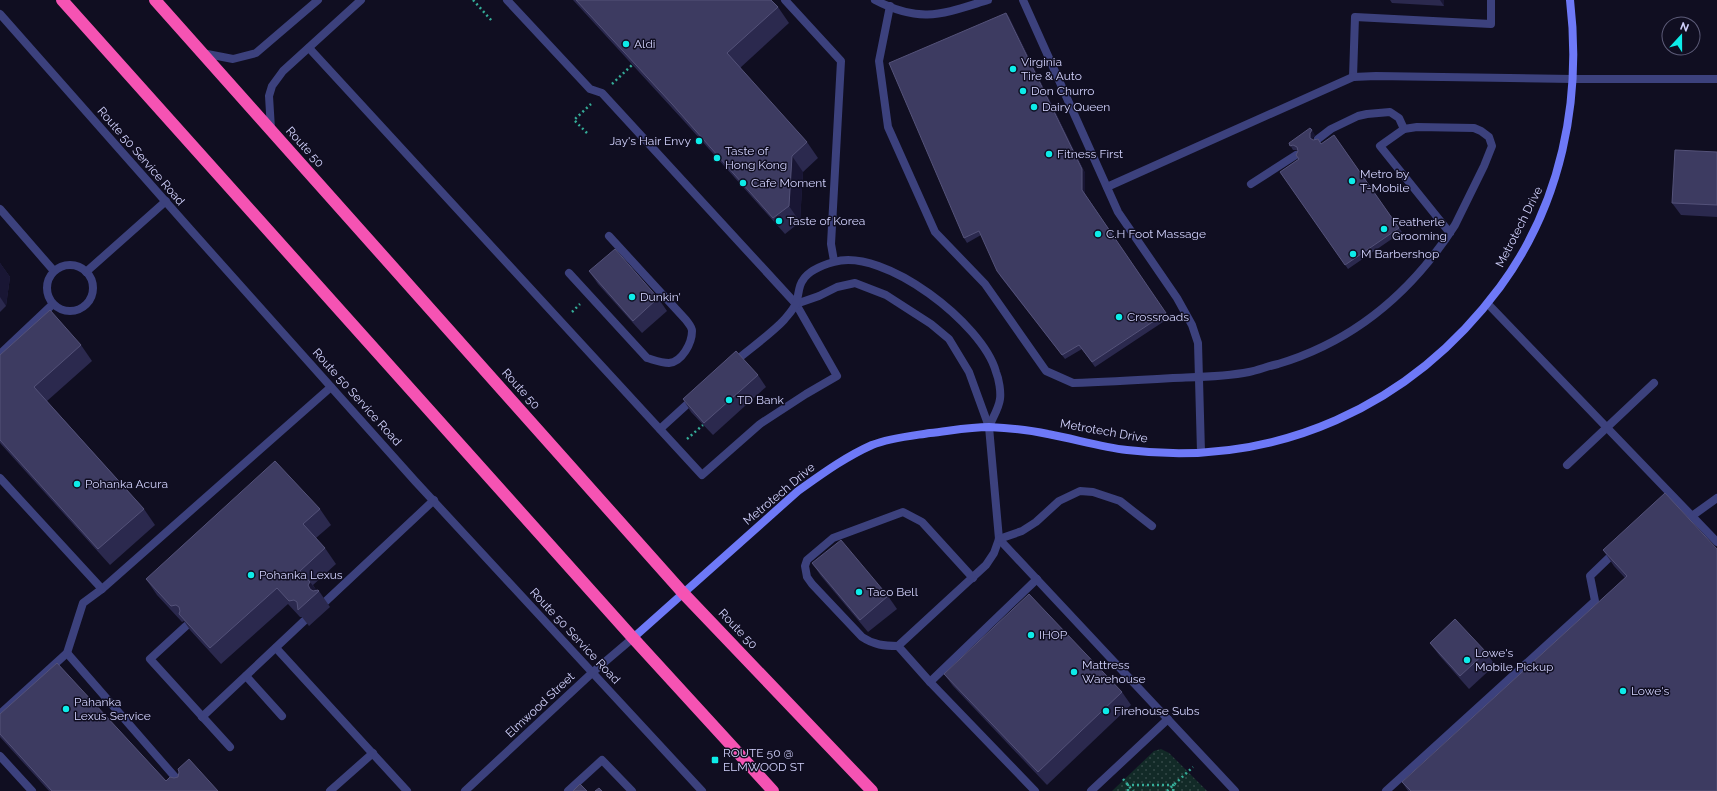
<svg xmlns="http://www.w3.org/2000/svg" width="1717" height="791" viewBox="0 0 1717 791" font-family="Raleway,sans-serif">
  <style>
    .park { fill: url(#park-dots) }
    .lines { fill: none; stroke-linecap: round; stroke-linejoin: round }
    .path { stroke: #35ac98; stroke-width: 2.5; stroke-dasharray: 2 3; stroke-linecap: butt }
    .lane { stroke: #3c417d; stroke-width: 8 }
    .street { stroke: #3c417d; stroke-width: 8 }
    .secondary { stroke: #6e79f7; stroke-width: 8 }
    .highway { stroke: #f553b3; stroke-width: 12 }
    .wall { fill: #2b294e }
    .shaded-wall { fill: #191634 }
    .building { fill: #3d3b61; stroke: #545279 }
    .poi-dot { fill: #0dece9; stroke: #100e21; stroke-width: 1.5 }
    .labels { text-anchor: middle; stroke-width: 3; stroke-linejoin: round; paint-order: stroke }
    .poi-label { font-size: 12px; fill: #d1d1fc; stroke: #100e21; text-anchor: start }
    .street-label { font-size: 12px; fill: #d1d1fc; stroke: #100e21 }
  </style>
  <defs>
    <pattern id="park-dots" width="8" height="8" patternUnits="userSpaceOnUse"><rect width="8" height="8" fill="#122a27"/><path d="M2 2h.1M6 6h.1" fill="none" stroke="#334847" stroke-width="1.8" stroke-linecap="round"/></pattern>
  </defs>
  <rect width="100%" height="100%" fill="#100e21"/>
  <polygon class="park" points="1161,749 1169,753 1207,791 1112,791 1154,751"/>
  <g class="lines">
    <g class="path">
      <polyline points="473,0 492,21"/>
      <polyline points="612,84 632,65"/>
      <polyline points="587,133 574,120 591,104"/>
      <polyline points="572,312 580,304"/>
      <polyline points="687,439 703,425"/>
      <polyline points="1123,779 1133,791"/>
      <polyline points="1128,791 1128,785 1174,785"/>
      <polyline points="1167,791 1193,767"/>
      <polyline points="1173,791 1174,785"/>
    </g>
    <g class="lane">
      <polyline points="785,0 841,61 831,244 834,261"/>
      <path d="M875 0C921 24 942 14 988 0"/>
      <polyline points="1023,0 1118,212 1177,298 1192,325 1198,343 1201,452"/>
      <path d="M890 6 879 61 888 127 935 232 985 284 1046 371 1073 383C1106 382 1140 380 1173 378 1198 377 1224 377 1249 372 1259 370 1268 366 1278 364 1355 341 1412 292 1455 225L1484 166 1492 146 1489 137 1481 131 1474 128 1417 127 1404 129 1380 146 1450 233"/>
      <polyline points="309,48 702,475 760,424 806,394 837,376 796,304 602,93 590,89 507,0"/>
      <polyline points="202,53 233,59 256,53 318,0"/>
      <polyline points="1353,77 1355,17 1491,24 1491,0"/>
      <polyline points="271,129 269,96 272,86 283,71 361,0"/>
      <polyline points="1318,139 1331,129 1358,116 1367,114 1390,112 1399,118 1404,129"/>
      <polyline points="1251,184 1296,155"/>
      <polyline points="1107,187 1353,77 1376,76 1573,79 1717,79"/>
      <polyline points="0,209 54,271"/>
      <circle cx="70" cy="288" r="23"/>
      <polyline points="86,272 166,201"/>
      <path d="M569 273 647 358C654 360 661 363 669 363 682 362 692 343 692 331 692 327 688 323 686 320L609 236"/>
      <polyline points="796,304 819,296 837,287 855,283 886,295 931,324 949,339 969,372 989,427 999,539 994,553 986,565 898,646 930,682"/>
      <polyline points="1488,304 1717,542"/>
      <polyline points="0,354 53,304"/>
      <path d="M733 363C748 350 771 334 784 320 788 315 794 309 796 303 799 296 798 286 803 280 809 270 823 265 834 262 884 247 983 324 996 372 999 379 1001 392 1000 399 999 408 992 419 989 427"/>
      <polyline points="660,429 694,398"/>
      <polyline points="1567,465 1654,383"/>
      <polyline points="0,478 102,589 331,387"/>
      <polyline points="1664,507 1674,498"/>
      <polyline points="1692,516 1717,498"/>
      <polyline points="999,539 1235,791"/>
      <polyline points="999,539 1022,531 1036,522 1059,501 1080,491 1093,492 1120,501 1152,526"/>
      <polyline points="325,602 434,500"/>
      <polyline points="186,626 150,659 230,747"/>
      <path d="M898 646C884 646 874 645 862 637L812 584 807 577 805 566 807 560 833 538 903 512 922 522 973 578"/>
      <polyline points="276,648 407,791"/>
      <polyline points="67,653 182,785"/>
      <polyline points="246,676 282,716"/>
      <polyline points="0,714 67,653 83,603 102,589"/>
      <polyline points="202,717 304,621"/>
      <polyline points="0,756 32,791"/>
      <polyline points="330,791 373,753"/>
      <polyline points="568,791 602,760 632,791"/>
      <polyline points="1035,791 930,682 1037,579"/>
      <polyline points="1091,791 1168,719"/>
      <polyline points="1386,791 1595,601 1590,576 1616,551"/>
    </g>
    <g class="street">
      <polyline points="0,14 189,228 415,481 702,791"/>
      <polyline points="465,791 593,672 633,638"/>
    </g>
    <path class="secondary" d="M633 638 798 491C822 474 845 457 872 445 890 438 911 436 930 433 949 431 969 427 989 427 1008 428 1029 430 1048 434 1075 439 1101 447 1127 450 1276 468 1411 407 1500 287 1561 204 1582 101 1570 0"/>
    <g class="highway">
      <polyline points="62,0 633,638 773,791"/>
      <polyline points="155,0 683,593 872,791"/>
    </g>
  </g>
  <g class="wall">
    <polygon points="573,0 771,0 778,7 789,23 740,68 807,142 818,158 803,172 800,222 785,234 683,120"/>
    <polygon points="1390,0 1444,0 1444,6 1392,3"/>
    <polygon points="1006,13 1009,17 1085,173 1085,194 1169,318 1095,367 1082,349 1065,359 1000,276 981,235 967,243 964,238"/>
    <polygon points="1315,135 1313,137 1313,140 1321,144 1334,135 1402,232 1348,269 1280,172 1299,159 1298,151 1296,150 1293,150 1289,143"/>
    <polygon points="1717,152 1717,217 1681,215 1672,203"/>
    <polygon points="0,263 10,277 6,306 0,312"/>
    <polygon points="589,271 658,298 667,311 642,333 598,284"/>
    <polygon points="81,345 92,361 47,401 144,509 155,525 110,565 0,443 0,355"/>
    <polygon points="758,375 766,387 713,435 691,412 683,399"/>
    <polygon points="320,509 331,525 316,538 325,548 336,564 313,585 316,590 319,591 330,607 309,626 302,617 300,617 288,604 221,664 190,630 184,621 182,622 157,595 146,579"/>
    <polygon points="1717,549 1717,791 1408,791 1402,782 1625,578 1614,566 1603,550"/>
    <polygon points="812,563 888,596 897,609 868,632 821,576"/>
    <polygon points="1430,643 1486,652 1495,665 1469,689 1439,655"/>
    <polygon points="944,674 1122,692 1131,705 1047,785 953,686"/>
    <polygon points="0,714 166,781 218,791 49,791 0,737"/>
  </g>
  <g class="shaded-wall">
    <polygon points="1440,0 1444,0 1444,6"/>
    <polygon points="1006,13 1009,17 1085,173 1085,194 1169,318 1082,190"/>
    <polygon points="1312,130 1315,135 1313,137 1313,142 1310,138 1310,133"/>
    <polygon points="792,156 803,172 800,222 789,206"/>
    <polygon points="0,263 10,277 6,306 0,297"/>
    <polygon points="310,582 318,592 314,595 310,589 308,585"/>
  </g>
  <g class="building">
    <polygon points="576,0 771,0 778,7 727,53 807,142 792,156 789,206 773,218 672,104"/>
    <polygon points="1006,13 1082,169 1082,190 1166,313 1092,362 1079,345 1062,355 997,271 979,231 964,238 889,63"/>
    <polygon points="1310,128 1312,130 1310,133 1310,138 1313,140 1318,139 1321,144 1334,135 1399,228 1345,265 1280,172 1299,159 1296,155 1298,151 1297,147 1293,145 1290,146 1289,143"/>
    <polygon points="1675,150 1717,152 1717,205 1672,203"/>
    <polygon points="615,249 658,298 633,321 589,271"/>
    <polygon points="50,310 81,345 34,387 144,509 98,549 0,440 0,355"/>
    <polygon points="736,351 758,375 704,423 683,399"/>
    <polygon points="275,461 320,509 303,524 325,548 300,571 310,582 308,585 310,589 313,591 318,590 319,591 298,610 297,602 294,600 289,601 277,588 210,648 179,614 180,611 179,607 176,605 171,606 146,579"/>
    <polygon points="1665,493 1717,549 1717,791 1411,791 1402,782 1627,576 1603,550"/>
    <polygon points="841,540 888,596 860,620 812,563"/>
    <polygon points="1029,594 1122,692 1038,772 944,674"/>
    <polygon points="1455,619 1486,652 1460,676 1430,643"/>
    <polygon points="57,663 166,781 170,777 174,778 178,777 179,772 178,769 189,759 218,791 52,791 0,734 0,714"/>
    <polygon points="580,784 587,791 573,791"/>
    <polygon points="599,788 602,791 595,791"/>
  </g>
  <g class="poi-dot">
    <circle cx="626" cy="44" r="4"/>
    <circle cx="1013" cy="69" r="4"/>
    <circle cx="1023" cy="91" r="4"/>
    <circle cx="1034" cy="107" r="4"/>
    <circle cx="699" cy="141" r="4"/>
    <circle cx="1049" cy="154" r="4"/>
    <circle cx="717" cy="158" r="4"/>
    <circle cx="1352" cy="181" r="4"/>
    <circle cx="743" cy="183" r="4"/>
    <circle cx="779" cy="221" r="4"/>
    <circle cx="1384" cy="229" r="4"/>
    <circle cx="1098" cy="234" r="4"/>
    <circle cx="1353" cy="254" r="4"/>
    <circle cx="632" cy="297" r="4"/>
    <circle cx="1119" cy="317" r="4"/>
    <circle cx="729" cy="400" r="4"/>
    <circle cx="77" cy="484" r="4"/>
    <circle cx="251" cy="575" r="4"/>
    <circle cx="859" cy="592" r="4"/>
    <circle cx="1031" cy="635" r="4"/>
    <circle cx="1467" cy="660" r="4"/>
    <circle cx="1074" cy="672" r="4"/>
    <circle cx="1623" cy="691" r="4"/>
    <circle cx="66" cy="709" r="4"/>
    <circle cx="1106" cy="711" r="4"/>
    <rect x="711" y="756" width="8" height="8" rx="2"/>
  </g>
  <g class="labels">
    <g class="poi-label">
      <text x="634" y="48">Aldi</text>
      <text x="1021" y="66">Virginia<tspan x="1021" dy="14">Tire &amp; Auto</tspan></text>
      <text x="1031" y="95">Don Churro</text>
      <text x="1042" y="111">Dairy Queen</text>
      <text x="691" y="145" text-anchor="end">Jay's Hair Envy</text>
      <text x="725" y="155">Taste of<tspan x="725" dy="14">Hong Kong</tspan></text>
      <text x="1057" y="158">Fitness First</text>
      <text x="1360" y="178">Metro by<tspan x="1360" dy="14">T-Mobile</tspan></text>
      <text x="751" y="187">Cafe Moment</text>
      <text x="787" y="225">Taste of Korea</text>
      <text x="1392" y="226">Featherle<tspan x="1392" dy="14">Grooming</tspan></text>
      <text x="1106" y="238">C.H Foot Massage</text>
      <text x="1361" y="258">M Barbershop</text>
      <text x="640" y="301">Dunkin'</text>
      <text x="1127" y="321">Crossroads</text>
      <text x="737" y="404">TD Bank</text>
      <text x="85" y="488">Pohanka Acura</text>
      <text x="259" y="579">Pohanka Lexus</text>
      <text x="867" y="596">Taco Bell</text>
      <text x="1039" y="639">IHOP</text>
      <text x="1475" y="657">Lowe's<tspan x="1475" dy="14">Mobile Pickup</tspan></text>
      <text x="1082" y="669">Mattress<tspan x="1082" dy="14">Warehouse</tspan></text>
      <text x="1631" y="695">Lowe's</text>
      <text x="74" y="706">Pahanka<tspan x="74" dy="14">Lexus Service</tspan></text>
      <text x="1114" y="715">Firehouse Subs</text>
      <text x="723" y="757">ROUTE 50 @<tspan x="723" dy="14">ELMWOOD ST</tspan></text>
    </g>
    <g class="street-label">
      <text transform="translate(305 147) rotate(48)" y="4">Route 50</text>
      <text transform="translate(141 156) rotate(49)" y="4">Route 50 Service Road</text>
      <text transform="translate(1519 227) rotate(-63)" y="4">Metrotech Drive</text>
      <text transform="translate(521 389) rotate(48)" y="4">Route 50</text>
      <text transform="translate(357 397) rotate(48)" y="4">Route 50 Service Road</text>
      <text transform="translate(1104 431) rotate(10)" y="4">Metrotech Drive</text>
      <text transform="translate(779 494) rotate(-40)" y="4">Metrotech Drive</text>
      <text transform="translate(738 629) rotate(46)" y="4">Route 50</text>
      <text transform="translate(575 636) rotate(47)" y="4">Route 50 Service Road</text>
      <text transform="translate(540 705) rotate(-43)" y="4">Elmwood Street</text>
    </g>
  </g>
  <g transform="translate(1681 36) rotate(21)"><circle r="19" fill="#100e21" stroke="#5d5c79"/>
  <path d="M0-3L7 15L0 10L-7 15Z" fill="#0dece9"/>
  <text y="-6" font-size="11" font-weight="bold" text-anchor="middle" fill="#d1d1fc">N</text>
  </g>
</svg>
